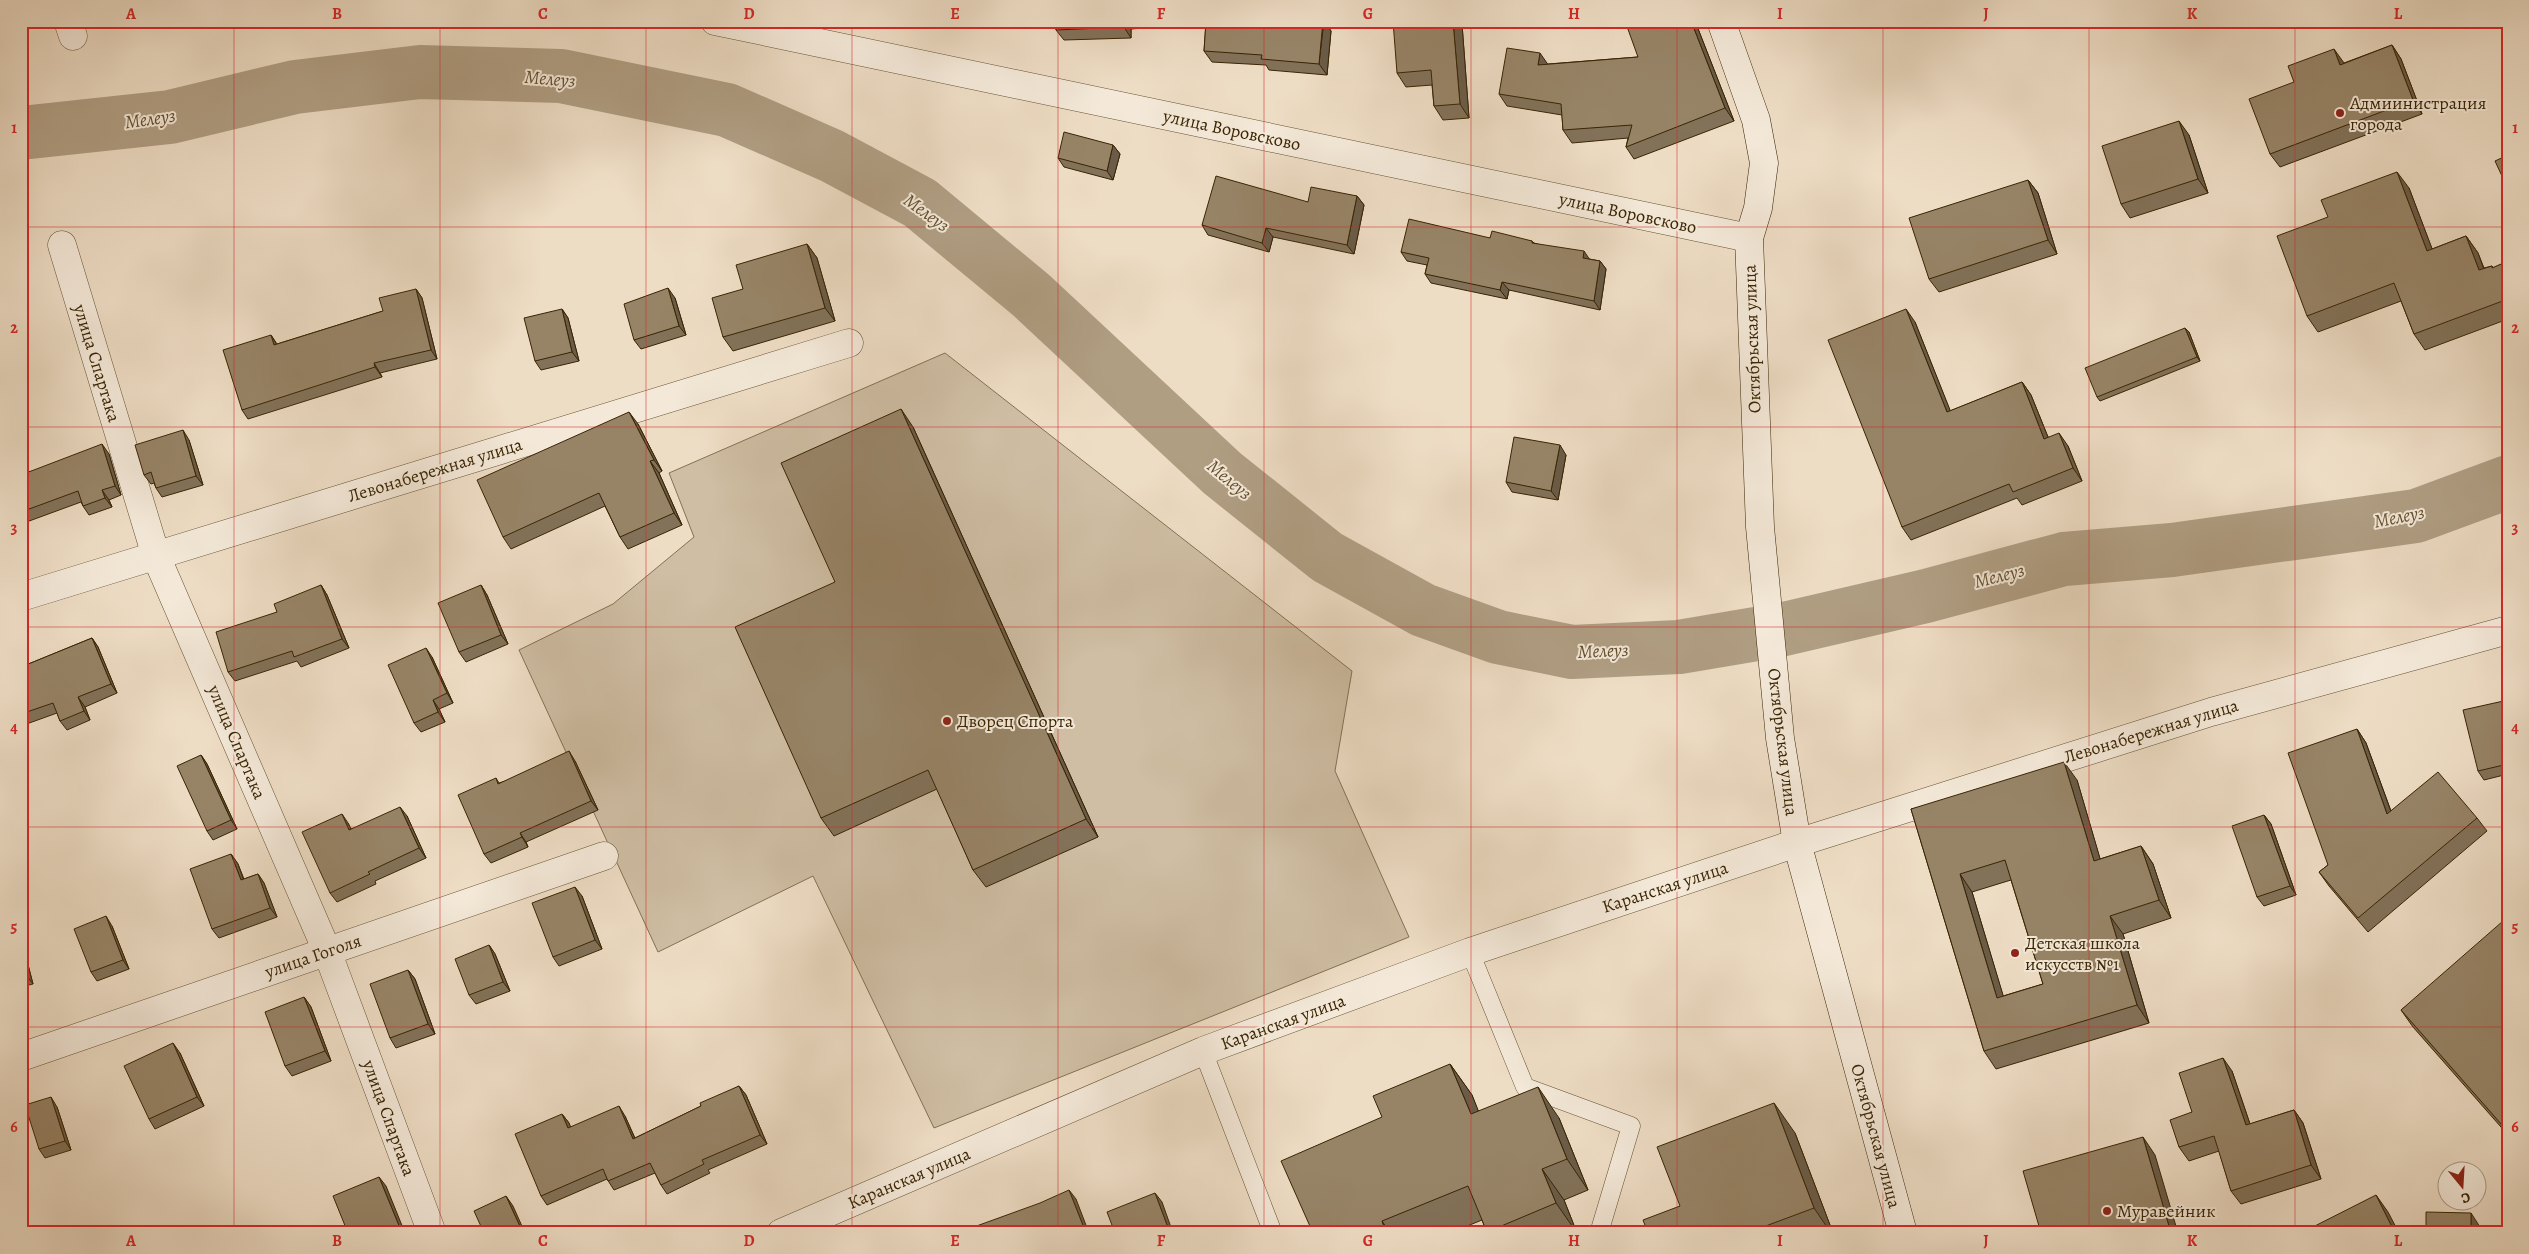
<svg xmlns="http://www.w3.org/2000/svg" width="2529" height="1254" viewBox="0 0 2529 1254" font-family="Alegreya,serif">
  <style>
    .green { fill: #cfbea4; stroke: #847153 }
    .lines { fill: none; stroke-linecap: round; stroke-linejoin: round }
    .river { stroke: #b09e83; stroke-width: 54 }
    .lane-casing { stroke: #665233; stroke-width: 19 }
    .street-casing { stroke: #665233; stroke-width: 29 }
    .secondary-casing { stroke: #392402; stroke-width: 29 }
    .lane { stroke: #f4e9d9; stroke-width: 18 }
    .street { stroke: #f4e9d9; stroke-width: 28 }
    .secondary { stroke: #f4e9d9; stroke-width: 28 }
    .wall { fill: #827259; stroke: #392402; fill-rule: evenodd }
    .shaded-wall { fill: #6a5c48; stroke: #392402 }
    .building { fill: #978467; stroke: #392402; fill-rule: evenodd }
    .grid { fill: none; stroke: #d62828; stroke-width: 1; stroke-opacity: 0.55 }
    .poi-dot { fill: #8f2418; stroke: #f4e9d9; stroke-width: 2 }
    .labels { text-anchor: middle; stroke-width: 4; stroke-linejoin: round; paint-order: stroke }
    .poi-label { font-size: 18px; fill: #392402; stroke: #f4e9d9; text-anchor: start }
    .street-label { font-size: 18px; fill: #392402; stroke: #f4e9d9 }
    .water-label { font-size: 19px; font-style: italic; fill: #634f2f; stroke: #f4e9d9 }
    .neatline { fill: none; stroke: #d62828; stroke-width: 2 }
    .grid-label { font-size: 16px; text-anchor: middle; font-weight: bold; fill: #d62828 }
  </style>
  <rect width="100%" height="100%" fill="#eeddc5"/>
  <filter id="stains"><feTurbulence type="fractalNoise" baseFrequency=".004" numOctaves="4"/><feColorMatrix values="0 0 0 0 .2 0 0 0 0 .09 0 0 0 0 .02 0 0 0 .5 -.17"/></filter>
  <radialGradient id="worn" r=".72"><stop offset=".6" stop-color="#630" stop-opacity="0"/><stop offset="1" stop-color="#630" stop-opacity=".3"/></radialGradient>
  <polygon class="green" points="945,353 1352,671 1335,771 1409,937 934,1128 813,876 658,952 519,650 613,604 694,537 669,473"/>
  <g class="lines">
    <polyline class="river" points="21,133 170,117 295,87 420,72 561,76 727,110 832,156 920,203 1031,295 1222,473 1327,557 1423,610 1498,637 1572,652 1679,647 1780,630 1926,596 2064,559 2172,550 2416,516 2508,482"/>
    <g class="lane-casing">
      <g id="lane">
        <polyline points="1470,952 1525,1087 1631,1126 1599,1233"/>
        <polyline points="1203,1051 1273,1233"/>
      </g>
    </g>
    <g class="street-casing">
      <g id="street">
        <polyline points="68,21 73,36"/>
        <polyline points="715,21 1749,238"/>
        <polyline points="62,245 156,556 327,951 432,1233"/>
        <polyline points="21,597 849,343"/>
        <polyline points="21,1057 604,856"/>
        <polyline points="781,1233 1203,1051 1470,952 1797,843 2211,712 2508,630"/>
      </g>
    </g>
    <g class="secondary-casing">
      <polyline id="secondary" points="1721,21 1756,120 1764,163 1758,208 1749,238 1760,527 1780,738 1797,843 1903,1233"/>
    </g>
    <use href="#lane" class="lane"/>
    <use href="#street" class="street"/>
    <use href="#secondary" class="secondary"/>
  </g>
  <g class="wall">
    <polygon points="1009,21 1053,21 1014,28"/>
    <polygon points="1056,21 1324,21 1331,31 1327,75 1269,70 1266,65 1212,62 1204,51 1206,23 1131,29 1131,38 1064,40 1056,30"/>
    <polygon points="1695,21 1734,121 1634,159 1626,147 1628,138 1572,143 1563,130 1562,115 1507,106 1499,94 1548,64 1638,57"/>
    <polygon points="1809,21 1826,21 1813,26"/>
    <polygon points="1462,24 1469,118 1443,120 1434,106 1432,85 1406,87 1397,73"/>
    <polygon points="2392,45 2401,59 2422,114 2280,167 2270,154 2344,63"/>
    <polygon points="2189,135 2208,193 2130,218 2121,204"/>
    <polygon points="1113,145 1120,154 1113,180 1064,167 1058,158"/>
    <polygon points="2028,180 2038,193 2057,254 1939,292 1929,279"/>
    <polygon points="2409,188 2432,249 2466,236 2478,253 2484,268 2492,266 2493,268 2508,261 2508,319 2425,350 2414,334 2401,301 2318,332 2307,316"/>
    <polygon points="1357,196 1364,205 1354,254 1273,237 1269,252 1208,235 1202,225 1308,202"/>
    <polygon points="1490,238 1532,241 1534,243 1589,259 1600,261 1606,269 1600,310 1509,290 1507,299 1431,283 1425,274 1427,265 1407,261 1401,252"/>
    <polygon points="807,244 817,258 835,321 733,351 723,337 743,289"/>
    <polygon points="416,289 422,298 437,359 380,373 382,377 248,419 242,410 271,335 277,344 383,311"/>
    <polygon points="675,298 686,335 641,349 634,340"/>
    <polygon points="562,309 568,318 579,361 541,370 535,361"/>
    <polygon points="1915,322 1950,411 2022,382 2031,395 2048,437 2068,446 2082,481 2022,505 2017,498 1911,540 1902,527"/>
    <polygon points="2185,328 2189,332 2200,361 2100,401 2097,397"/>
    <polygon points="638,424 662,471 659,473 682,525 628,549 620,537 605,506 511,549 503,537"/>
    <polygon points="913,427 1098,837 986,887 973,870 937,789 834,836 821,818 835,582"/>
    <polygon points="189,440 203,485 162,497 156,488 154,483 151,484 144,475"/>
    <polygon points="109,454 121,495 109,500 112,507 89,515 83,506 81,502 21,524 21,457 26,464 29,472"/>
    <polygon points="1566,455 1558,500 1512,492 1506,482"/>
    <polygon points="321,585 327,595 349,648 301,667 297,661 235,681 228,672 277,612"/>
    <polygon points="481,585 487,595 508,644 466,662 459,652"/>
    <polygon points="92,638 98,647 117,693 85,707 90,720 67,730 60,721 57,713 21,726 21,667"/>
    <polygon points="432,657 453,703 439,709 445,722 421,732 414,723"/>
    <polygon points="2508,700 2508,774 2484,780 2478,771"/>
    <polygon points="2357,729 2366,743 2391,811 2477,818 2487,831 2368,932 2329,886 2319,872 2328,865"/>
    <polygon points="201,755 207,764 237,829 213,840 207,831"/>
    <polygon points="575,761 598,810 526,842 528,847 491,863 484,854 496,778 499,783"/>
    <path d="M2077 780 2100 859 2141 846 2153 864 2171 918 2123 934 2149 1023 1996 1069 1984 1051 1911 809ZM2011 880 2043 984 2003 996 1972 892Z"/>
    <polygon points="2264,815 2271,824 2296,895 2264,906 2257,897"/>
    <polygon points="407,816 426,858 375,881 376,884 337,902 330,893 348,823 351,829"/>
    <polygon points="231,854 238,864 244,879 258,874 264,883 277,917 219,938 212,929"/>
    <polygon points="582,896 602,949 559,966 553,957"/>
    <polygon points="112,926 129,969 97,981 91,972"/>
    <polygon points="2508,927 2508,1135 2413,1027 2401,1010"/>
    <polygon points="489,945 495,954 510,991 476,1004 469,995"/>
    <polygon points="21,953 27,961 33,984 21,987 28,1011 21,1013"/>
    <polygon points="408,970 415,979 435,1034 396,1048 390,1038"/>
    <polygon points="304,997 311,1007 331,1061 292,1076 285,1066"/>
    <polygon points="180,1053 204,1106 155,1129 149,1119"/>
    <polygon points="1450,1064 1472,1095 1478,1111 1559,1118 1588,1190 1564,1200 1577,1233 1487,1233 1482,1220 1450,1233 1313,1233"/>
    <polygon points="2232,1071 2250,1124 2294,1110 2303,1123 2321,1179 2241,1204 2231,1191 2219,1151 2189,1161 2179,1147 2192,1112"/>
    <polygon points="739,1086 746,1095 767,1144 708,1170 710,1173 667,1194 661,1185 655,1173 614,1190 607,1179 547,1205 541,1196 562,1114 569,1123 570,1127 625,1116 635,1138 701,1106"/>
    <polygon points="57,1107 71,1150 45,1158 39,1149"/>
    <polygon points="1795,1133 1833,1233 1648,1233 1680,1206"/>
  </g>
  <g class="shaded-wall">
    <polygon points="1123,21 1125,21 1131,29 1131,38 1124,27"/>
    <polygon points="1324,21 1331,31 1327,75 1319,64"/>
    <polygon points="1453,21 1460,21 1462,24 1469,118 1460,104"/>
    <polygon points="1691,21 1695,21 1734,121 1725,108"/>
    <polygon points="2392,45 2401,59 2422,114 2413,100"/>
    <polygon points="2334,49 2344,63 2349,78 2340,65"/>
    <polygon points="1540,53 1549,66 1538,65"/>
    <polygon points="2179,121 2189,135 2208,193 2198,179"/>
    <polygon points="1113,145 1120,154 1113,180 1107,171"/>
    <polygon points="2397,172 2409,188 2439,267 2427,251"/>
    <polygon points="2028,180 2038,193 2057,254 2048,240"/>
    <polygon points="1357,196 1364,205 1354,254 1347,245"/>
    <polygon points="1266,228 1273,237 1269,252 1262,243"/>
    <polygon points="2466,236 2478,253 2490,286 2479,270"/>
    <polygon points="807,244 817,258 835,321 825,308"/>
    <polygon points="1584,251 1590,260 1583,258"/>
    <polygon points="1600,261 1606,269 1600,310 1594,301"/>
    <polygon points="1502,282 1509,290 1507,299 1500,290"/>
    <polygon points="668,288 675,298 686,335 679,326"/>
    <polygon points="416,289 422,298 437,359 431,350"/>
    <polygon points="562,309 568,318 579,361 572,352"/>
    <polygon points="1906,309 1915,322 1956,425 1947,412"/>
    <polygon points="2185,328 2189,332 2200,361 2197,357"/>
    <polygon points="271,335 277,345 274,345"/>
    <polygon points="374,363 380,373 382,377 375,367"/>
    <polygon points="2022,382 2031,395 2054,452 2044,439"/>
    <polygon points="901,409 913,427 1098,837 1086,819"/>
    <polygon points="629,412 638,424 662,471 654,460"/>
    <polygon points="183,430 189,440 203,485 196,476"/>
    <polygon points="2059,433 2068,446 2082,481 2073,468"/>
    <polygon points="102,444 109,454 121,495 115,486"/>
    <polygon points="1560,445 1566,455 1558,500 1551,491"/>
    <polygon points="21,457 26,464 33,482 26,473 21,459"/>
    <polygon points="650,461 659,473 682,525 674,513"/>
    <polygon points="102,490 109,500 112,507 105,498"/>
    <polygon points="321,585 327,595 349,648 342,639"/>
    <polygon points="481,585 487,595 508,644 501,635"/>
    <polygon points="92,638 98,647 117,693 111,684"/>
    <polygon points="426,648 432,657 453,703 447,693"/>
    <polygon points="78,697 85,707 90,720 84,711"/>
    <polygon points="433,700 439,709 445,722 438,712"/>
    <polygon points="2357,729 2366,743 2397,828 2387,814"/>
    <polygon points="569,751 575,761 598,810 591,801"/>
    <polygon points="201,755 207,764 237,829 231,820"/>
    <polygon points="2064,762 2077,780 2106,879 2094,861"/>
    <polygon points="400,807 407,816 426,858 419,848"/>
    <polygon points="342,814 348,823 356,839 349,830"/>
    <polygon points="2264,815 2271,824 2296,895 2290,886"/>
    <polygon points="520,833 526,842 528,847 522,837"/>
    <polygon points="2141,846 2153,864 2171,918 2159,900"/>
    <polygon points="231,854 238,864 247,890 241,880"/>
    <polygon points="258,874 264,883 277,917 270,908"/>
    <polygon points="1960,874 1972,892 2009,1015 1997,998"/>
    <polygon points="575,887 582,896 602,949 595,940"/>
    <polygon points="106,916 112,926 129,969 123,960"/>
    <polygon points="2110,916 2123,934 2149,1023 2137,1005"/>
    <polygon points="489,945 495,954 510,991 503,982"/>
    <polygon points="21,953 27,961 33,984 26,975"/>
    <polygon points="408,970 415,979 435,1034 428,1024"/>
    <polygon points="21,987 28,1011 21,1002"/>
    <polygon points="304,997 311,1007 331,1061 325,1051"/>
    <polygon points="173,1043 180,1053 204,1106 197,1097"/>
    <polygon points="2223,1058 2232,1071 2255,1139 2246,1125"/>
    <polygon points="1450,1064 1472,1095 1492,1145 1471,1114"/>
    <polygon points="739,1086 746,1095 767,1144 760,1135"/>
    <polygon points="1538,1087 1559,1118 1588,1190 1567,1159"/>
    <polygon points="51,1097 57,1107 71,1150 65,1141"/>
    <polygon points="1774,1103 1795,1133 1833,1233 1831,1233 1814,1208"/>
    <polygon points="619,1106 625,1116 639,1148 633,1139"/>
    <polygon points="2294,1110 2303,1123 2321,1179 2311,1165"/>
    <polygon points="562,1114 569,1123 575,1137 568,1128"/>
    <polygon points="2143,1137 2155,1155 2178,1233 2171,1233"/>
    <polygon points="1542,1169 1564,1200 1577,1233 1556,1203"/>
    <polygon points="379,1177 386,1186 405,1233 402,1233"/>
    <polygon points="1069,1190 1076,1199 1089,1233 1086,1233"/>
    <polygon points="1155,1193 1162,1202 1173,1233 1170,1233"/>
    <polygon points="2376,1195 2388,1212 2399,1233 2395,1233"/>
    <polygon points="506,1196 513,1206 525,1233 523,1233"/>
    <polygon points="2471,1213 2480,1227 2480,1233 2471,1233"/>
    <polygon points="1382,1221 1390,1233 1386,1233"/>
  </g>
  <g class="building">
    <polygon points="1056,21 1123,21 1124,27 1056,30"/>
    <polygon points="1206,21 1323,21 1319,64 1261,59 1262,55 1204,51"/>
    <polygon points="1393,21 1453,21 1460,104 1434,106 1431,70 1397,73"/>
    <polygon points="1625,21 1691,21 1725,108 1626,147 1632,125 1563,130 1561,104 1499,94 1507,48 1540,53 1538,65 1638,57"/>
    <polygon points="2392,45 2413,100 2270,154 2249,99 2294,82 2288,66 2334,49 2340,65"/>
    <polygon points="2179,121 2198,179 2121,204 2102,146"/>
    <polygon points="1064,132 1113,145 1107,171 1058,158"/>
    <polygon points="2508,155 2508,189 2495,161"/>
    <polygon points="2397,172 2427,251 2466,236 2479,270 2492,266 2492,268 2508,261 2508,299 2414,334 2394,283 2307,316 2277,236 2328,217 2321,200"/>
    <polygon points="1216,176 1308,202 1311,187 1357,196 1347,245 1266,228 1262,243 1202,225"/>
    <polygon points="2028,180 2048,240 1929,279 1909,218"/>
    <polygon points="1409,219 1490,238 1492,231 1532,241 1532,243 1584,251 1583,258 1600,261 1594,301 1502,282 1500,290 1425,274 1429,258 1401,252"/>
    <polygon points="807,244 825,308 723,337 712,298 743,289 736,265"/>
    <polygon points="668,288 679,326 634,340 624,304"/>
    <polygon points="416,289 431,350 374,363 375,367 242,410 223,350 271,335 274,345 383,311 379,298"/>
    <polygon points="562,309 572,352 535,361 524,318"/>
    <polygon points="1906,309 1947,412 2022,382 2044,439 2059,433 2073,468 2013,492 2009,484 1902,527 1828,340"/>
    <polygon points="2185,328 2197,357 2097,397 2085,368"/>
    <polygon points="901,409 1086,819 973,870 928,770 821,818 735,627 835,582 781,463"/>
    <polygon points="629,412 654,460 650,461 674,513 620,537 599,493 503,537 477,480"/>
    <polygon points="183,430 196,476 156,488 151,472 144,475 135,445"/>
    <polygon points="1514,437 1560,445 1551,491 1506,482"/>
    <polygon points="102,444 115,486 102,490 105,498 83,506 78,491 21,512 21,459 26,473"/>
    <polygon points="321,585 342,639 294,657 292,651 228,672 216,632 277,612 274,604"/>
    <polygon points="481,585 501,635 459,652 438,603"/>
    <polygon points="92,638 111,684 78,697 84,711 60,721 53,703 21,714 21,667"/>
    <polygon points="426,648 447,693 433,700 438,712 414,723 388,665"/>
    <polygon points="2508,700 2508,764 2478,771 2463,710"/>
    <polygon points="2357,729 2387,814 2438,772 2477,818 2358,918 2319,872 2328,865 2288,753"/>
    <polygon points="569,751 591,801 520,833 522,837 484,854 458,795 496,778 498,784"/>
    <polygon points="201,755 231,820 207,831 177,766"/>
    <path d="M2064 762 2094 861 2141 846 2159 900 2110 916 2137 1005 1984 1051 1911 809ZM2005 860 2043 984 1997 998 1960 874Z"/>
    <polygon points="400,807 419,848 368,872 370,874 330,893 302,832 342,814 349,830"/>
    <polygon points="2264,815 2290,886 2257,897 2232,826"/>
    <polygon points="231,854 241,880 258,874 270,908 212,929 190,869"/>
    <polygon points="575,887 595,940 553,957 532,903"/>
    <polygon points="106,916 123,960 91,972 74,929"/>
    <polygon points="2503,921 2508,927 2508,1120 2502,1125 2401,1010"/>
    <polygon points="489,945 503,982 469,995 455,959"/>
    <polygon points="21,956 26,975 21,976"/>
    <polygon points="408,970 428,1024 390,1038 370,984"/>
    <polygon points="304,997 325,1051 285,1066 265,1012"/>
    <polygon points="173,1043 197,1097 149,1119 124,1066"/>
    <polygon points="2223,1058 2246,1125 2294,1110 2311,1165 2231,1191 2214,1136 2179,1147 2170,1120 2192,1112 2179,1073"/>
    <polygon points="1450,1064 1471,1114 1538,1087 1567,1159 1542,1169 1556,1203 1487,1232 1468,1186 1382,1221 1386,1233 1313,1233 1281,1161 1382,1117 1373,1096"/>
    <polygon points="739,1086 760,1135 702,1160 704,1164 661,1185 650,1163 608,1181 603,1169 541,1196 515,1134 562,1114 568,1128 619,1106 633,1139 701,1106 700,1103"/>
    <polygon points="51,1097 65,1141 39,1149 25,1105"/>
    <polygon points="1774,1103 1814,1208 1763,1227 1765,1233 1648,1233 1643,1220 1680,1206 1657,1147"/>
    <polygon points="2143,1137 2171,1233 2041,1233 2023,1171"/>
    <polygon points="379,1177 402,1233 348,1233 333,1196"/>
    <polygon points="1069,1190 1086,1233 961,1233 960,1232 1040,1203"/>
    <polygon points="1155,1193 1170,1233 1115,1233 1107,1212"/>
    <polygon points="2376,1195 2395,1233 2301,1233"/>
    <polygon points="506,1196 523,1233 484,1233 474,1211"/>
    <polygon points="2426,1212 2471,1213 2471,1233 2426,1233"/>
  </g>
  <path class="grid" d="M234 21V1233M440 21V1233M646 21V1233M852 21V1233M1058 21V1233M1264 21V1233M1471 21V1233M1677 21V1233M1883 21V1233M2089 21V1233M2295 21V1233M21 227H2508M21 427H2508M21 627H2508M21 827H2508M21 1027H2508"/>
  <g class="poi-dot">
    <circle cx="2340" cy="113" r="5"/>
    <circle cx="947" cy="721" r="5"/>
    <circle cx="2015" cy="953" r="5"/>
    <circle cx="2107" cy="1211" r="5"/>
  </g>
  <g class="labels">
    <g class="poi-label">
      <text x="2350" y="109">Адмиинистрация<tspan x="2350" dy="21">города</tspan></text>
      <text x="957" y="727">Дворец Спорта</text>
      <text x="2025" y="949">Детская школа<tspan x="2025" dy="21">искусств №1</tspan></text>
      <text x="2117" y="1217">Муравейник</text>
    </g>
    <g class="street-label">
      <text transform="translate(1232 130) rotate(12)" y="6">улица Воровсково</text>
      <text transform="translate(1628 213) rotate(12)" y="6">улица Воровсково</text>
      <text transform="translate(1752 339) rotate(-92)" y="6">Октябрьская улица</text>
      <text transform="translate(97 363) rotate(73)" y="6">улица Спартака</text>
      <text transform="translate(435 470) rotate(-17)" y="6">Левонабережная улица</text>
      <text transform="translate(2151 731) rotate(-17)" y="6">Левонабережная улица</text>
      <text transform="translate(237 742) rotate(67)" y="6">улица Спартака</text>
      <text transform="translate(1783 742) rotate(83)" y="6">Октябрьская улица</text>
      <text transform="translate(1665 887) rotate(-18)" y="6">Каранская улица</text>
      <text transform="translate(313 956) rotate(-19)" y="6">улица Гоголя</text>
      <text transform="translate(1283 1022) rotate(-20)" y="6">Каранская улица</text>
      <text transform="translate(389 1118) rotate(70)" y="6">улица Спартака</text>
      <text transform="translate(1876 1136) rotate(75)" y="6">Октябрьская улица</text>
      <text transform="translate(909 1178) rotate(-23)" y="6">Каранская улица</text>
    </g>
    <g class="water-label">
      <text transform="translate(550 78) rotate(5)" y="7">Мелеуз</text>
      <text transform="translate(150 118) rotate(-8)" y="7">Мелеуз</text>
      <text transform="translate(927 212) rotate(36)" y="7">Мелеуз</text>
      <text transform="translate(1230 479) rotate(40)" y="7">Мелеуз</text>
      <text transform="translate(2399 516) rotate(-11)" y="7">Мелеуз</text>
      <text transform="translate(1999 575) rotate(-14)" y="7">Мелеуз</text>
      <text transform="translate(1603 650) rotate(-2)" y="7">Мелеуз</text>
    </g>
  </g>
  <rect width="2529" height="1254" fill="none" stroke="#eeddc5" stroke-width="55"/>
  <g transform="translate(2462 1186) rotate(162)"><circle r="24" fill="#f4e9d9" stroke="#a99a83"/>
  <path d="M0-4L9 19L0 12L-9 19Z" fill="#8f2418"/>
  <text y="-8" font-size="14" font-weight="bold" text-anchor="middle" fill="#392402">С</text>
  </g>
  <rect x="28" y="28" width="2474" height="1198" class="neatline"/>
  <g class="grid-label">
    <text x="131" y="19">A</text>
    <text x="337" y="19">B</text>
    <text x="543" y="19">C</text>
    <text x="749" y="19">D</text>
    <text x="955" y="19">E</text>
    <text x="1161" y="19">F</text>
    <text x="1368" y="19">G</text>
    <text x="1574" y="19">H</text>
    <text x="1780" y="19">I</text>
    <text x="1986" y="19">J</text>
    <text x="2192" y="19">K</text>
    <text x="2398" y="19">L</text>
    <text x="14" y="133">1</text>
    <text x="2515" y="133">1</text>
    <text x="14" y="333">2</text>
    <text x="2515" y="333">2</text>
    <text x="14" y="533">3</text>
    <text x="2515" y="533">3</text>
    <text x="14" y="733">4</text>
    <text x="2515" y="733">4</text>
    <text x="14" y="932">5</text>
    <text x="2515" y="932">5</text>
    <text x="14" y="1132">6</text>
    <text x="2515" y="1132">6</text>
    <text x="131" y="1246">A</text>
    <text x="337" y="1246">B</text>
    <text x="543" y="1246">C</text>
    <text x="749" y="1246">D</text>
    <text x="955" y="1246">E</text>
    <text x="1161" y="1246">F</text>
    <text x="1368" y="1246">G</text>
    <text x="1574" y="1246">H</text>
    <text x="1780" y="1246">I</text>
    <text x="1986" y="1246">J</text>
    <text x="2192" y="1246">K</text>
    <text x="2398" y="1246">L</text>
  </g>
  <rect width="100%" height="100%" filter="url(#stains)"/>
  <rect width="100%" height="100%" fill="url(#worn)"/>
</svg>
